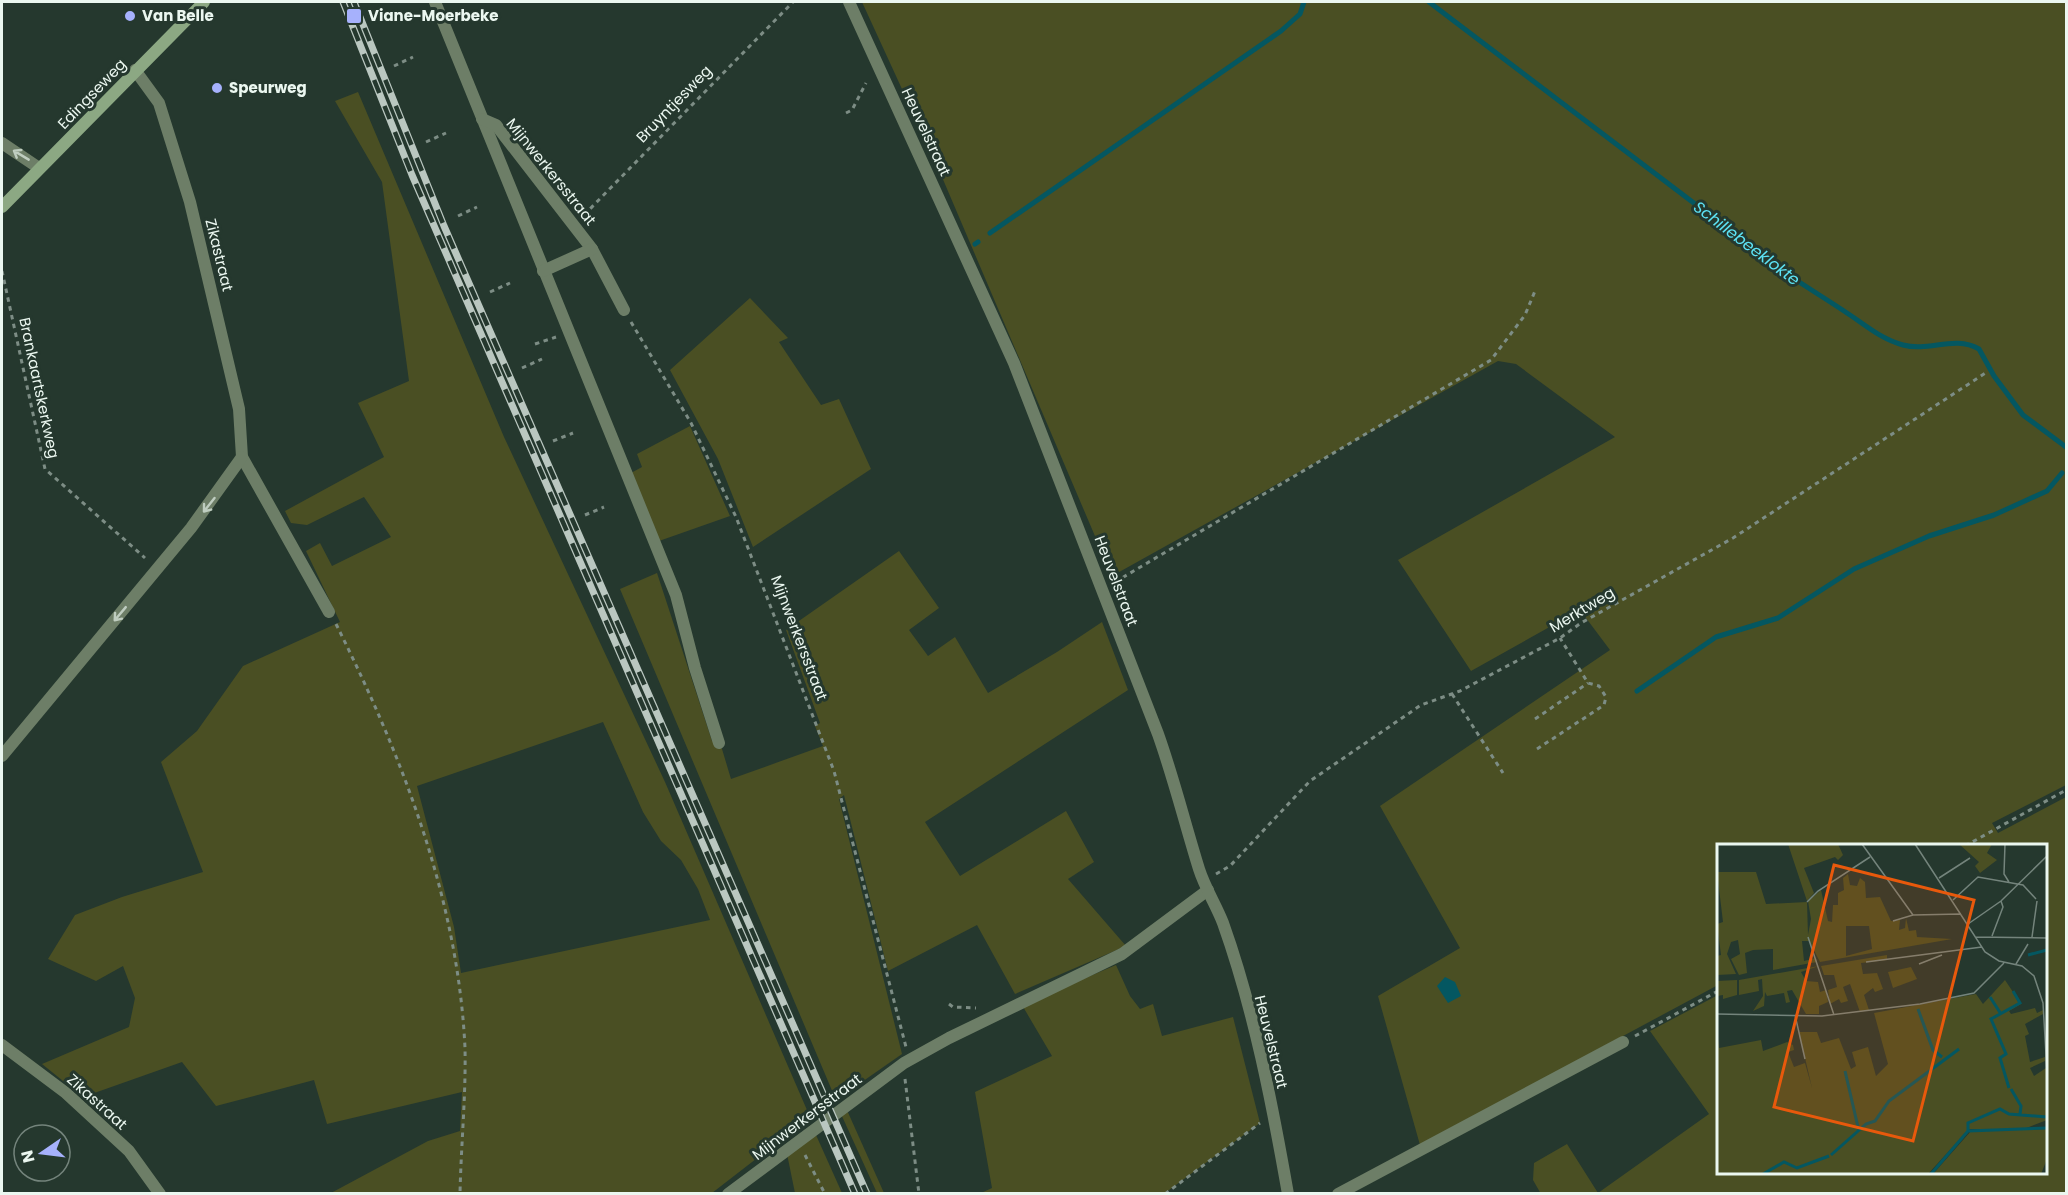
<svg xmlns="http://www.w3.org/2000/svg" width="2068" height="1195" viewBox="0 0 2068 1195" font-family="Poppins,sans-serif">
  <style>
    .green { fill: #4a4f23; fill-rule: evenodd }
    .water { fill: #045761 }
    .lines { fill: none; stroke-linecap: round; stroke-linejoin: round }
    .stream { stroke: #045761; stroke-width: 5 }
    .path { stroke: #7d8d85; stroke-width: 3; stroke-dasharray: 4.5 4.5; stroke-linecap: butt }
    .minor { stroke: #6d7e67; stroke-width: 12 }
    .tertiary { stroke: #6d7e67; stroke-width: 12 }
    .secondary { stroke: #8ca883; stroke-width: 12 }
    .rail-casing { stroke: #bac7c0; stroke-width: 7 }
    .rail { stroke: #25382e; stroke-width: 4.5; stroke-dasharray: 14; stroke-linecap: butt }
    .oneway { stroke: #bfcdc0 }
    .poi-dot { fill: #a6b1fc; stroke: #25382e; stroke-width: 2 }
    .labels { text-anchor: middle; stroke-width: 6; stroke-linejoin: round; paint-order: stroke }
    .poi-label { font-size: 15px; font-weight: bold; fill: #ebf7f0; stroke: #25382e; text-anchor: start }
    .street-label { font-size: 15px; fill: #ebf7f0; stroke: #25382e }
    .water-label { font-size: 16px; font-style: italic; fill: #5de3f5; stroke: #25382e }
    .inset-river { fill: none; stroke: #045761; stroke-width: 3 }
    .inset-road { fill: none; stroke: #74847c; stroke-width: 1.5 }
    .view { fill: #e8590c; fill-opacity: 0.15; stroke: #e8590c; stroke-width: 3 }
    .inset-edge { fill: none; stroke: #ebf7f0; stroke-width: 3 }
  </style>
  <rect width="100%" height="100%" fill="#25382e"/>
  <g class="green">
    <polygon points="862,2 2066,2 2066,785 1992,823 1998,833 2066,797 2066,1193 1541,1194 1533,1180 1534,1163 1567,1144 1598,1193 1709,1114 1650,1031 1718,995 1718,1172 2046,1172 2046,846 1718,846 1718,985 1420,1145 1378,996 1460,948 1380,806 1610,650 1580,610 1471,671 1398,560 1615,437 1516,364 1498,361 1112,576 936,163"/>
    <path d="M358 92 504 437 665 782 810 1117 712 1193H331L428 1141 460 1131 462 1092 327 1124 314 1080 216 1106 182 1062 83 1097 42 1064 129 1027 135 998 123 966 96 981 48 959 75 915 122 897 203 872 161 762 197 731 243 666 340 622 306 551 320 543 332 566 391 537 364 497 307 525 291 523 285 511 384 457 358 403 409 381 382 182 335 101ZM603 722 643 812 661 841 681 860 698 889 710 920 461 973 454 927 417 786Z"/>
    <polygon points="750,298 788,338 779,342 821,405 839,399 871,469 753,547 718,459 670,370"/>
    <polygon points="690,426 730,516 659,541 631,473 642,467 637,454"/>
    <polygon points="899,551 939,608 909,630 928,656 955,637 988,693 1057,652 1102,622 1128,690 925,822 960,876 1066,811 1094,862 1068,879 1126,946 1015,994 977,925 888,971 844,795 839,799 902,1054 836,1100 620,589 657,573 712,741 719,739 731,779 823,746 815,726 820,723 786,630"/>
    <polygon points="1116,965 1130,996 1140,1009 1153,1004 1162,1036 1233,1017 1260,1123 1165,1193 981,1193 992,1188 975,1092 1052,1056 1022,1005"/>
    <polygon points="846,1108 884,1193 877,1193 841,1114"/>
    <polygon points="816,1135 842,1193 795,1193 787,1154"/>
  </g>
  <polygon class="water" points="1445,977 1455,982 1461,996 1448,1003 1437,986"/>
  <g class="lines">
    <g class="stream">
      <path d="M1429 2 1790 276C1808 288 1826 299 1844 311 1863 323 1880 339 1903 345 1930 352 1954 335 1979 349L1994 376 2023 415 2066 447"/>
      <polyline points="990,233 1281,31 1300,14 1304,2"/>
      <polyline points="975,244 978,242"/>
      <polyline points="1637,691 1716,637 1778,618 1854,569 1929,536 1994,515 2027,500 2047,491 2062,473"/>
    </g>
    <g class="path">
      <polyline points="394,66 413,57"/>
      <polyline points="846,113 852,110 866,83"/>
      <polyline points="426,142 446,133"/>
      <polyline points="584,215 793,2"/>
      <polyline points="458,216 477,207"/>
      <polyline points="2,271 45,469 145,558"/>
      <polyline points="490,292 510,283"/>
      <polyline points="631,322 691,423 736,517 834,771 906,1047"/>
      <polyline points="535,344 556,337"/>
      <polyline points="522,368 542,359"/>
      <polyline points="553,441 573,433"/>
      <polyline points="585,515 604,507"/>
      <polyline points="1115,582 1491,360 1525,315 1535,291"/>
      <path d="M336 624C402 756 458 899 465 1048 466 1096 461 1145 460 1194"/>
      <polyline points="1452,694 1503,773"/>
      <polyline points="1535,719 1588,683"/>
      <polyline points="1537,749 1598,709 1604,705 1606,697 1599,686 1588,683 1560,638"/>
      <polyline points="1965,846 2066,790"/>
      <polyline points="1216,874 1230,866 1310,781 1421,705 1460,691 1560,638 1581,623 1733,538 1987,372"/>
      <polyline points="949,1004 953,1007 976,1008"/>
      <polyline points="1635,1036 1718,991"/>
      <polyline points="905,1079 919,1194"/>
      <polyline points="805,1155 825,1194"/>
      <polyline points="1165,1194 1260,1123"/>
    </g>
    <g class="minor">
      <polyline points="435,2 676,595 695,668 719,743"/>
      <polyline points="135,70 159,103 190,202 239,409 242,457 329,612"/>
      <polyline points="482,119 496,125 592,249 624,310"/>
      <polyline points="2,143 39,168"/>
      <polyline points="543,271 592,249"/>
      <polyline points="2,756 191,528 242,457"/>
      <polyline points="2,1045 66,1093 129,1151 160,1194"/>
      <polyline points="728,1194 904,1063 949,1038 1122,954 1208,890"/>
      <polyline points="1338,1194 1623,1042"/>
    </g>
    <path class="tertiary" d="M849 2 1014 363 1158 734C1174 779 1185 824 1199 869 1205 888 1216 905 1223 923 1254 1010 1272 1103 1288 1194"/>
    <polyline class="secondary" points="2,207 204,2"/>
    <g class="rail-casing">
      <g id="rail">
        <polyline points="343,2 412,175 855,1194"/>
        <polyline points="354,2 444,226 867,1194"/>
      </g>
    </g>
    <use href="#rail" class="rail"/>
  </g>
  <defs><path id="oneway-shaft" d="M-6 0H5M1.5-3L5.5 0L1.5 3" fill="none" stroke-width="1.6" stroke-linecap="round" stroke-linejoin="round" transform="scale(1.5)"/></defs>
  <g class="oneway">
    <use href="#oneway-shaft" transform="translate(21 155) rotate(-149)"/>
    <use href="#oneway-shaft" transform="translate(209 505) rotate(128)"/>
    <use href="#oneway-shaft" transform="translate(120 614) rotate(130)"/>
  </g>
  <g class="poi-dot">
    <circle cx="130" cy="16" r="6"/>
    <rect x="346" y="8" width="16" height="16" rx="3"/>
    <circle cx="217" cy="88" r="6"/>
  </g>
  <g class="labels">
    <g class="poi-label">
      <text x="142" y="21">Van Belle</text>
      <text x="368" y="21">Viane-Moerbeke</text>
      <text x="229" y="93">Speurweg</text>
    </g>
    <g class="street-label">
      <text transform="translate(92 94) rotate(-46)" y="5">Edingseweg</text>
      <text transform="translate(674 104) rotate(-46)" y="5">Bruyntjesweg</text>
      <text transform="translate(926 132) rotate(65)" y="5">Heuvelstraat</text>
      <text transform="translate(551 172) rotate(51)" y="5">Mijnwerkersstraat</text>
      <text transform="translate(219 255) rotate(76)" y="5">Zikastraat</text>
      <text transform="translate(39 388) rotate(78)" y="5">Brankaartskerkweg</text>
      <text transform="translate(1116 581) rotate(69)" y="5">Heuvelstraat</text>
      <text transform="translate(1582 610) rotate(-31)" y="5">Merktweg</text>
      <text transform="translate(799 638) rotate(69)" y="5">Mijnwerkersstraat</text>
      <text transform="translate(1271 1042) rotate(76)" y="5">Heuvelstraat</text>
      <text transform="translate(97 1102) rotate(42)" y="5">Zikastraat</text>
      <text transform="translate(807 1117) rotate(-37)" y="5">Mijnwerkersstraat</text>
    </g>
    <g class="water-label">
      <text transform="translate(1747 243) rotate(37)" y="6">Schillebeeklokte</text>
    </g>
  </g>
  <g transform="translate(1717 844)">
    <rect width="330" height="330" fill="#25382e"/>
    <path d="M71 0H121L126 11 121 16 118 13 87 24 97 49 90 57ZM242 0H275L270 9 280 16 263 29 258 22 262 18ZM0 28H39L49 60 90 58 91 91 94 75 91 57 104 46 111 77 115 78 116 61H121V49L127 46 126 34 131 30 133 41 140 42 143 34 148 38 149 54 163 53 174 77 183 76 182 86 188 84 189 74 192 87 199 86 200 93 235 95 103 118 92 97H85L87 117 99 114 100 118 56 126V105L36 106 28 109 30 129 22 131 14 115 23 110 21 96 14 98 10 110 19 130 0 131V112L4 111 0 80 6 78ZM129 82H152L155 105 129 112ZM170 111V116L144 119 146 130 160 129 166 145 158 148 156 144 147 151 152 166 143 168 133 140 126 143 131 157 124 159 122 155 113 160 111 146 120 143 117 131H107L104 122ZM102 122 84 128 89 137 101 138 103 148 109 146 111 158 102 162V170H89L75 146 70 147 73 158 69 159 67 149 50 152 48 148 47 162 36 167 46 152 45 135 41 136 42 147 22 151V136ZM194 123 200 135 176 144 171 128ZM20 136V151L6 155V151L0 152V137ZM288 136 304 160 292 167 294 170 318 164 320 169 326 166V170L308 180 312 190 308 192 313 218 328 213V217L313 224 317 232 329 224 330 276 307 285H252L211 330H0V188L2 204 44 196 46 207 70 198 76 201 77 206 71 208 77 223 88 219 95 244 82 188H100L104 199 122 194 134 225 139 222 135 208 151 203 159 232 171 220 157 169 259 150 266 160ZM330 285V315L324 330H216L254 287Z" fill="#4a4f23" fill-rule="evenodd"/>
    <path class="inset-river" d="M311 111 330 106M273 153 284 170M201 165 216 206 225 213M128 227 141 283M292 244 283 214 289 210 274 175 303 159 296 147M294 245 304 262 303 270M251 287V279L283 265 292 270 330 273M114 311 149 280 158 277 172 257 242 205M46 330 67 318 80 324 112 312M214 330 251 287 330 284"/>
    <path class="inset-road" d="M145 0 196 71M198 0 268 108 282 117 305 122 317 132 326 159 330 228M288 0 287 30 292 38M222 34 253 14M236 56 261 33 306 41 319 55M90 58 101 47 153 13M176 77 196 71 244 70M251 80 284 57 330 12M275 92 286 63 284 57M91 93 117 171M258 93 330 94M315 93 320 57M149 118 265 103M202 120 225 111M299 120 311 100M0 170 105 172 203 160 257 149 287 119M78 171 88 215"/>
    <path class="view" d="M117 21 257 56 196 297 57 263Z"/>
    <rect width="330" height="330" class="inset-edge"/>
  </g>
  <rect width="2068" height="1195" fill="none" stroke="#ebf7f0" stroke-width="6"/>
  <g transform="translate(42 1153) rotate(256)"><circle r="28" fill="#25382e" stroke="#74847c" stroke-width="1.5"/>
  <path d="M0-4.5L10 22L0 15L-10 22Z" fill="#a6b1fc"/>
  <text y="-9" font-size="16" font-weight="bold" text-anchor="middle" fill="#ebf7f0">N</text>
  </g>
</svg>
